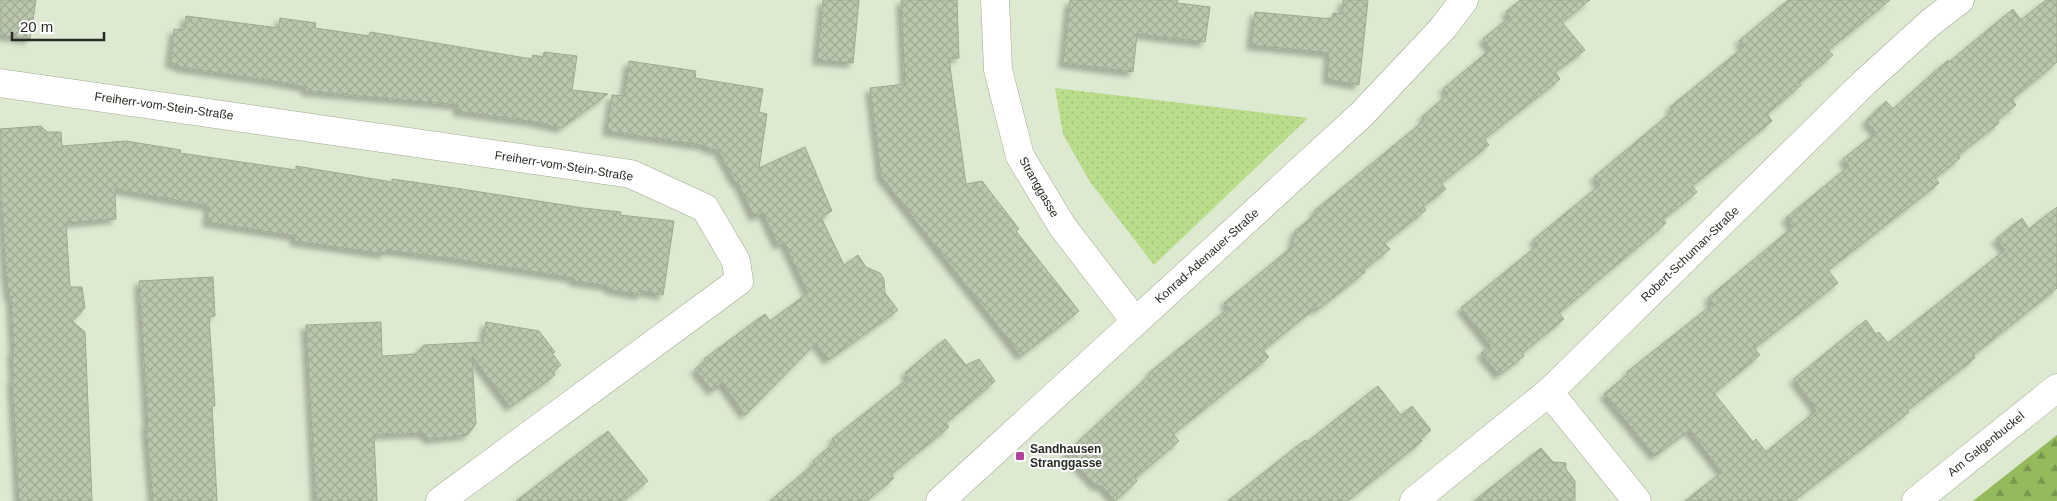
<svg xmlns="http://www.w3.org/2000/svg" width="2057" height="501" viewBox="0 0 2057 501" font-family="Arial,sans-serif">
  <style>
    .forest { fill: url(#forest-firs) }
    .park { fill: url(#park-dots) }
    .building { fill: url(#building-cross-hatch); stroke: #9ea991; filter: url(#shadow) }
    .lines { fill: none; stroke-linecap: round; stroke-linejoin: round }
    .minor-casing { stroke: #9faa92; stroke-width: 29 }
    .minor { stroke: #fff; stroke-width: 28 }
    .poi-dot { fill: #b4419b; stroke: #fff; stroke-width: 2 }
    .labels { text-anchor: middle; stroke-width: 4; stroke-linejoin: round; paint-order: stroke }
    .street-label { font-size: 12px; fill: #272b22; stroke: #fff }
    .poi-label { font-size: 12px; font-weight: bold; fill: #272b22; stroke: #fff; text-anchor: start }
  </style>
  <defs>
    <pattern id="forest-firs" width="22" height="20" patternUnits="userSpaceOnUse" patternTransform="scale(1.25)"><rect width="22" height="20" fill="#95ba5c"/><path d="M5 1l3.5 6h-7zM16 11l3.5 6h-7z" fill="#7a974c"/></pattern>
    <pattern id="park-dots" width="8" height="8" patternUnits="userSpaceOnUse" patternTransform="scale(1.25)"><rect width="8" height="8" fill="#badd8b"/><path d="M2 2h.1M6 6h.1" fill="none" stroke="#a0be78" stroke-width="1.8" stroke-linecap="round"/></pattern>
    <pattern id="building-cross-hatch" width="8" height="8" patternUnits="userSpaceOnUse" patternTransform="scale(1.25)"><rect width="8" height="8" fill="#bbc6ae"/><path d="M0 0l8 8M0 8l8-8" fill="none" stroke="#a1aa95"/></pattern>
    <filter id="shadow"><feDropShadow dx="-4.5" dy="4.5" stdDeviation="2.5" flood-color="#0004"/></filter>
  </defs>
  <rect width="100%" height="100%" fill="#dde9d0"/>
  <polygon class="forest" points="2057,435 2057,501 1973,501"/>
  <polygon class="park" points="1055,88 1308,118 1154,265 1090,182 1063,134"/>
  <g class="building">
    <polygon points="0,0 36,0 30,39 0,35"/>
    <polygon points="823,0 859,0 853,63 817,60"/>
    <polygon points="901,0 957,0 959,58 949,59 966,184 982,181 1019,229 1016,231 1079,311 1021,356 881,176 870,88 905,84"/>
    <polygon points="1070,0 1178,0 1177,3 1210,7 1205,42 1137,34 1133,72 1063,63"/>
    <polygon points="1343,0 1368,0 1359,85 1327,79 1329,53 1251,45 1255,12 1332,19 1333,13 1342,14"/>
    <polygon points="1520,0 1590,0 1562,22 1585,50 1555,72 1560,79 1484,139 1489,145 1441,183 1446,189 1423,206 1426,210 1384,243 1390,249 1363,270 1365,272 1317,310 1315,308 1263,350 1269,357 1173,434 1179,441 1135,478 1137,481 1115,501 1102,486 1095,485 1066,453 1150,375 1149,373 1229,308 1224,303 1292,247 1295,231 1316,214 1314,211 1425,120 1422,117 1448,94 1443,89 1491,49 1483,39 1510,17 1506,12"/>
    <polygon points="1788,0 1890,0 1828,50 1833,55 1799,83 1801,85 1767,114 1772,121 1692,186 1697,192 1663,219 1666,223 1559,313 1564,319 1522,353 1524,356 1499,375 1481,353 1491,346 1461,308 1538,245 1533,240 1600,185 1594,177 1673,111 1670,107 1744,47 1739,41"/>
    <polygon points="2046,0 2057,0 2057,62 2012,99 2016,105 1997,120 1999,123 1958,155 1960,158 1935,178 1939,183 1828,270 1838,283 1754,348 1760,355 1714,393 1753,442 1756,439 1766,452 1816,411 1814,408 1815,407 1794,379 1866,320 1876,334 1879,332 1888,343 2005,250 1996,239 2022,218 2029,229 2057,207 2057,288 1973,355 1975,358 1907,410 1909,412 1793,501 1685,501 1722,472 1689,430 1655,456 1604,394 1628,374 1627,372 1713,304 1708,298 1793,227 1786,218 1849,166 1843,159 1876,133 1866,121 1886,101 1893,109 1948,60 1949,62 2013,9 2021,20"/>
    <polygon points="186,16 279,28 280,18 316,23 315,28 369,36 370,32 532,59 533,55 543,57 544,52 577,56 572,90 608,94 561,128 536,122 457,111 459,105 306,91 306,87 274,81 179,67 179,65 170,63 174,29 184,30"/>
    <polygon points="629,61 696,71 695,78 763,89 759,112 767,114 759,168 805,147 832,211 821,217 844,265 858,255 866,267 880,273 884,279 885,293 898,310 828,360 816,343 745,415 722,383 712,391 695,369 706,361 704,359 765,314 770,321 808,293 784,242 778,245 763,213 754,217 738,182 736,183 718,150 707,148 707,146 607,131 612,95 624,96"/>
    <polygon points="41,126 47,132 61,132 62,146 126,141 181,150 180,153 296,170 296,166 392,182 392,179 455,188 583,208 621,212 620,215 674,221 663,295 642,291 641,295 609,289 609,286 574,281 574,278 455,259 386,250 385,254 294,241 295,236 207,222 209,206 115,189 116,219 66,223 70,287 82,287 85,308 72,321 85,332 92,501 19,501 12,379 14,379 12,352 14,352 11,296 9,296 6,274 0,176 0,129"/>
    <polygon points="213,277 215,316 209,317 215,406 212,406 217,501 153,501 146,425 148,425 139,281"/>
    <polygon points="381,322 382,356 416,354 424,345 483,342 486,322 539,331 555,352 552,353 561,365 553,372 555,375 510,407 472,356 476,424 467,435 429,439 422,433 374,435 377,501 316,501 306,325"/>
    <polygon points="945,339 966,365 979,359 995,381 946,423 949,427 891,474 894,478 866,501 770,501 815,463 813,461 835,442 832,439 909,378 905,373"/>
    <polygon points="1378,386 1401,415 1412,406 1431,430 1420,439 1422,441 1347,501 1228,501 1305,440 1307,442"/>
    <polygon points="608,431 648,481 622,501 516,501"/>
    <polygon points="1541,448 1553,462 1566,463 1566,469 1575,481 1575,501 1474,501"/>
  </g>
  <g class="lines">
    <g class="minor-casing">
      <g id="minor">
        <polyline points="995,0 998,70 1020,156 1062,226 1135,321"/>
        <polyline points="0,83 631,174 705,208 736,261 739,281 440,501"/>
        <polyline points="1549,392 1637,501"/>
        <polyline points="940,501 1362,114 1443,28 1464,0"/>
        <polyline points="1414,501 1549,392 1865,82 1930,23 1960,0"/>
        <polyline points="1916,501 2057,388"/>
      </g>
    </g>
    <use href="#minor" class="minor"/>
  </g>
  <rect class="poi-dot" x="1015" y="451" width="10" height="10" rx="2.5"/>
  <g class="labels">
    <g class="street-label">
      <text transform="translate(164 106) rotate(8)" y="4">Freiherr-vom-Stein-Straße</text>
      <text transform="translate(564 166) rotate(9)" y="4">Freiherr-vom-Stein-Straße</text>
      <text transform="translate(1039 187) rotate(60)" y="4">Stranggasse</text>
      <text transform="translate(1690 254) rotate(-44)" y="4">Robert-Schuman-Straße</text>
      <text transform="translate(1207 256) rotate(-42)" y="4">Konrad-Adenauer-Straße</text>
      <text transform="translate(1986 444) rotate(-39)" y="4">Am Galgenbuckel</text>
    </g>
    <g class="poi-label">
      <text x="1030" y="453">Sandhausen<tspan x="1030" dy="14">Stranggasse</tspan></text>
    </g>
  </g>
  <path d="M12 32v8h92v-8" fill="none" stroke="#272b22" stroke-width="2.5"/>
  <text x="20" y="32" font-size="15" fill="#272b22" stroke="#ffffff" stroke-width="4" paint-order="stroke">20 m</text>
</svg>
